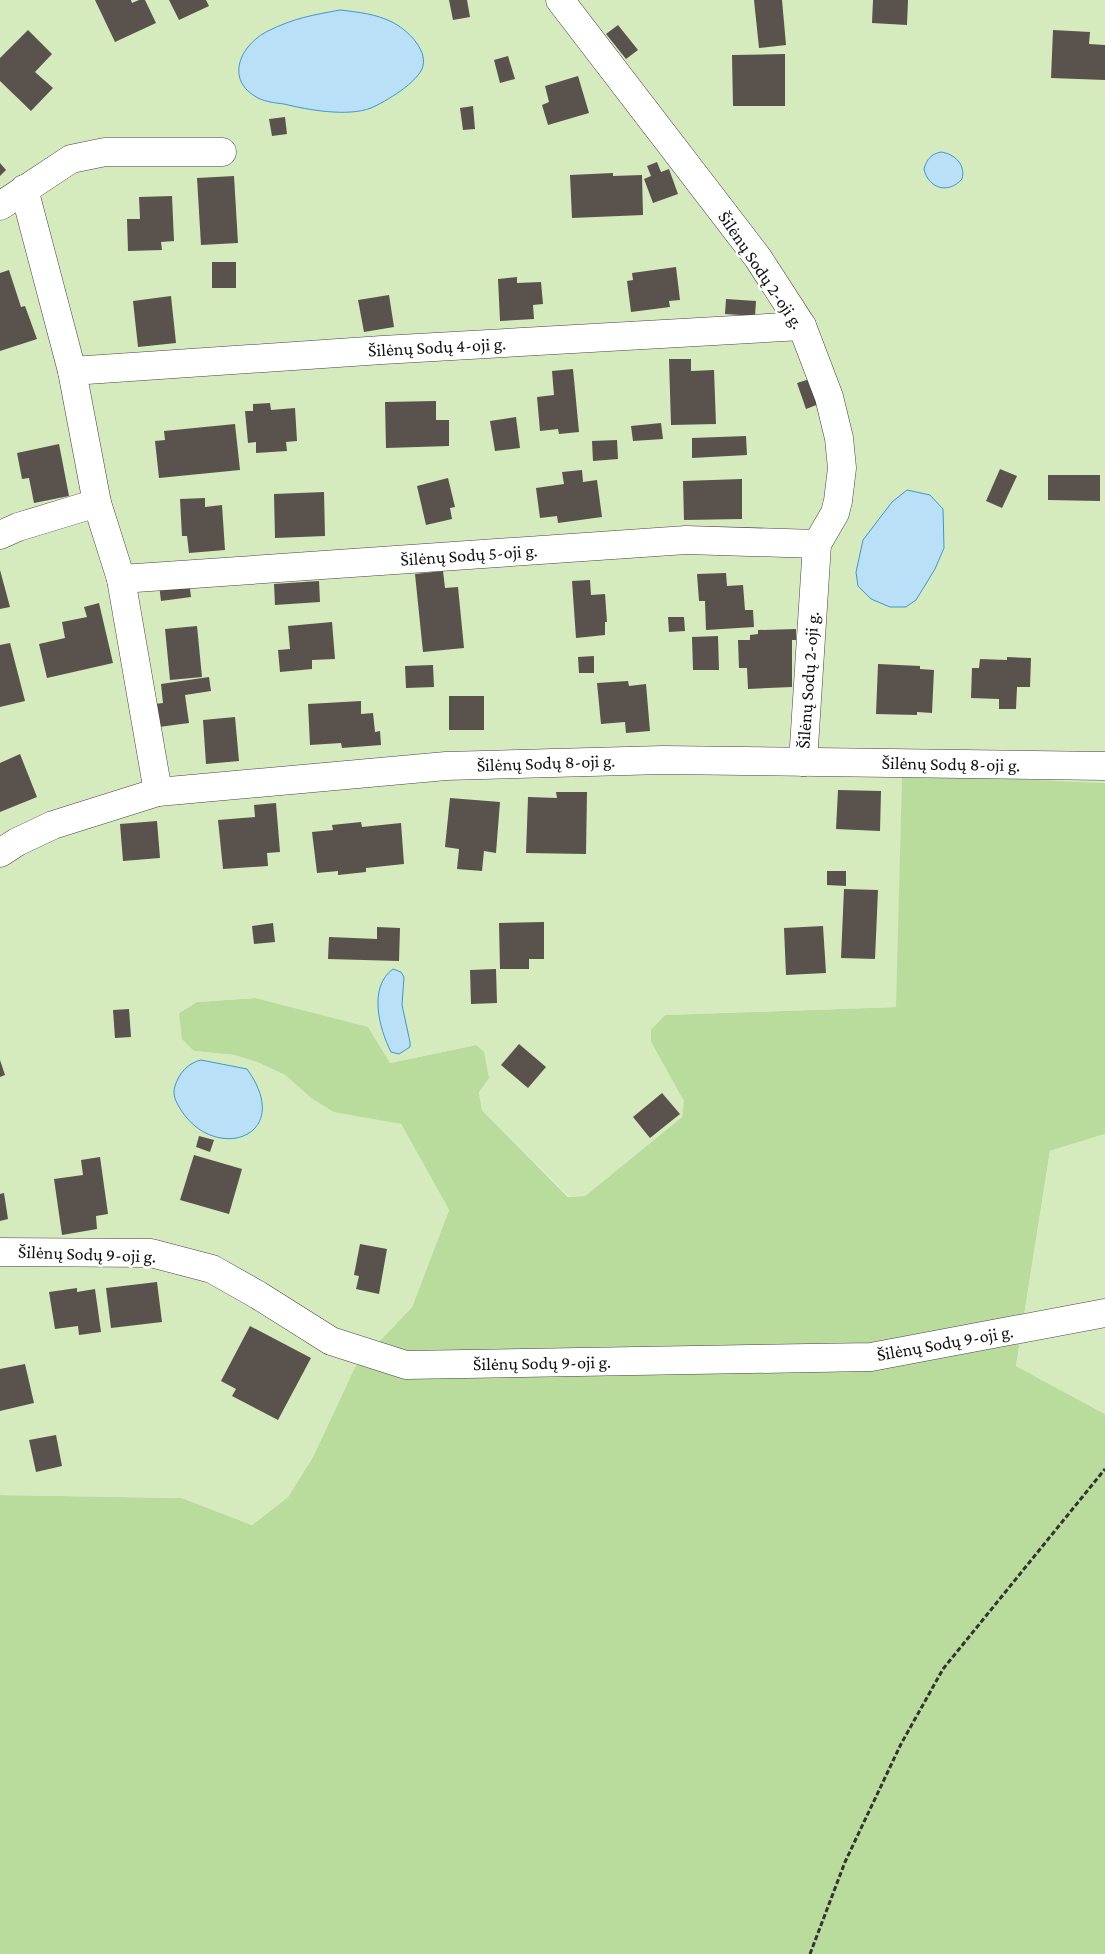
<svg xmlns="http://www.w3.org/2000/svg" width="1105" height="1954" viewBox="0 0 1105 1954" font-family="'Crimson Pro',serif">
  <style>
    .green { fill: #d5ebbd }
    .forest { fill: #b9dc9c }
    .water { fill: #b9e0f7; stroke: #3f96cf }
    .building { fill: #5a524d }
    .lines { fill: none; stroke-linecap: round; stroke-linejoin: round }
    .minor-casing { stroke: #444; stroke-width: 29 }
    .path { stroke: #333; stroke-width: 3; stroke-dasharray: 5 2.5; stroke-linecap: butt }
    .minor { stroke: #fff; stroke-width: 28 }
    .labels { text-anchor: middle; stroke-width: 5; stroke-linejoin: round; paint-order: stroke }
    .street-label { font-size: 18px; fill: #111; stroke: #fff }
  </style>
  <rect width="100%" height="100%" fill="#fffdf5"/>
  <g class="green">
    <polygon points="0,0 1105,0 1105,783 902,775 897,1007 665,1015 651,1042 685,1101 682,1117 585,1196 569,1197 482,1110 479,1092 476,1045 390,1063 255,998 197,1002 179,1013 194,1051 234,1055 257,1062 285,1075 311,1098 371,1117 401,1124 449,1210 412,1307 355,1367 313,1457 288,1497 252,1525 182,1498 0,1495"/>
    <polygon points="1105,1134 1105,1414 1016,1366 1050,1151"/>
  </g>
  <polygon class="forest" points="902,774 1105,783 1105,1134 1050,1151 1016,1366 1105,1414 1105,1954 0,1954 0,1495 182,1498 252,1525 288,1497 313,1457 355,1367 412,1307 449,1210 401,1124 334,1112 311,1098 285,1075 257,1062 234,1055 194,1051 182,1039 179,1013 197,1002 255,998 368,1027 390,1063 476,1045 484,1052 489,1078 479,1092 482,1110 568,1197 585,1196 682,1117 684,1101 651,1042 651,1030 665,1015 896,1007"/>
  <g class="water">
    <path d="M340 10C358 12 376 14 392 22 406 29 427 48 423 66 419 82 385 102 371 108 348 117 308 110 284 104 276 103 266 102 258 98 224 80 240 45 268 31 294 18 313 15 340 10Z"/>
    <path d="M941 152C955 154 966 165 962 179 948 195 928 188 924 169 927 159 931 154 941 152Z"/>
    <polygon points="907,490 930,495 943,509 944,548 935,569 916,600 906,607 890,607 871,599 858,586 856,572 863,540 892,502"/>
    <path d="M393 969 401 972 404 977 402 1005 410 1042V1047L399 1054 391 1052C379 1028 368 987 393 969Z"/>
    <path d="M201 1060 247 1069C296 1137 215 1164 181 1110 176 1102 172 1095 175 1086 179 1073 188 1063 201 1060Z"/>
  </g>
  <g class="building">
    <polygon points="95,0 131,0 132,3 139,0 145,0 156,23 115,42"/>
    <polygon points="169,0 206,0 209,6 179,20"/>
    <polygon points="449,0 467,0 470,17 453,20"/>
    <polygon points="754,0 782,0 786,45 759,48"/>
    <polygon points="873,0 908,0 907,25 872,23"/>
    <polygon points="618,25 638,50 626,59 606,34"/>
    <polygon points="28,30 52,54 35,72 53,88 31,111 0,81 0,58"/>
    <polygon points="1053,30 1090,32 1089,44 1105,45 1105,80 1051,78"/>
    <polygon points="785,54 785,106 733,106 732,55"/>
    <polygon points="508,56 515,79 500,83 494,60"/>
    <polygon points="578,76 589,113 548,125 542,105 549,102 545,86"/>
    <polygon points="473,106 475,129 463,130 460,108"/>
    <polygon points="285,117 287,134 272,136 269,119"/>
    <polygon points="657,162 661,172 669,169 678,194 653,203 644,179 651,176 647,166"/>
    <polygon points="0,163 6,170 0,176"/>
    <polygon points="613,173 613,176 642,175 643,215 572,218 570,175"/>
    <polygon points="234,176 238,243 201,245 197,178"/>
    <polygon points="172,196 174,241 161,242 162,250 128,251 127,219 140,219 139,197"/>
    <rect x="212" y="262" width="24" height="26"/>
    <polygon points="676,267 680,300 669,301 670,307 631,312 627,281 633,280 632,273"/>
    <polygon points="9,270 21,307 25,306 37,339 0,351 0,273"/>
    <polygon points="517,277 517,283 541,282 543,304 533,305 534,319 500,321 498,279"/>
    <polygon points="389,295 394,327 364,332 358,300"/>
    <polygon points="171,296 176,343 138,347 133,301"/>
    <polygon points="726,299 756,301 755,316 725,314"/>
    <polygon points="669,359 691,359 691,371 714,370 716,424 671,425"/>
    <polygon points="573,369 579,432 559,434 558,429 540,431 537,397 554,395 552,371"/>
    <polygon points="810,379 819,404 806,409 797,383"/>
    <polygon points="436,401 436,420 449,420 449,446 386,448 385,402"/>
    <polygon points="270,403 271,410 295,408 297,441 286,442 287,451 256,453 256,442 248,443 245,411 253,411 253,404"/>
    <polygon points="516,417 520,448 495,451 490,421"/>
    <polygon points="661,423 663,439 633,441 631,426"/>
    <polygon points="235,424 240,470 159,478 155,441 165,440 164,431"/>
    <polygon points="746,436 747,455 692,458 692,438"/>
    <polygon points="617,440 618,459 593,461 592,441"/>
    <polygon points="59,444 69,496 34,503 29,478 22,479 17,453"/>
    <polygon points="1000,469 1017,476 1002,508 986,501"/>
    <polygon points="582,470 583,482 597,480 602,517 558,523 557,516 540,518 536,488 564,484 562,472"/>
    <polygon points="1048,475 1100,475 1100,501 1048,500"/>
    <polygon points="448,478 455,507 450,508 452,519 426,525 417,486"/>
    <polygon points="742,479 742,519 684,520 683,481"/>
    <polygon points="324,492 325,536 275,538 274,494"/>
    <polygon points="205,498 205,507 222,505 225,550 189,553 187,536 182,536 180,499"/>
    <polygon points="0,570 10,607 0,609"/>
    <polygon points="443,571 445,588 458,587 464,648 423,652 415,574"/>
    <polygon points="726,573 727,586 743,585 745,610 753,610 754,627 706,630 705,601 699,601 697,574"/>
    <polygon points="590,580 591,595 605,594 607,622 605,622 605,635 576,638 572,581"/>
    <polygon points="189,581 191,597 161,601 159,585"/>
    <polygon points="319,581 320,602 275,605 274,584"/>
    <polygon points="99,603 113,663 47,678 39,644 65,638 62,622 87,617 84,607"/>
    <polygon points="668,617 684,617 685,631 669,632"/>
    <polygon points="332,622 335,659 312,660 312,669 280,672 278,650 290,649 288,626"/>
    <polygon points="197,626 202,677 170,680 165,629"/>
    <polygon points="796,629 796,640 792,640 792,687 748,689 747,668 739,668 738,640 750,640 750,635 758,634 758,630"/>
    <polygon points="718,636 719,670 693,670 692,637"/>
    <polygon points="10,643 25,701 0,707 0,645"/>
    <polygon points="594,656 594,673 579,673 578,657"/>
    <polygon points="1007,657 1031,658 1030,687 1017,687 1016,709 999,709 999,699 971,698 972,668 979,668 980,659 1007,660"/>
    <polygon points="878,664 920,666 920,669 934,670 932,713 917,712 917,715 876,714"/>
    <polygon points="433,665 434,687 406,688 405,666"/>
    <polygon points="209,677 211,691 185,695 189,723 159,727 155,704 163,703 161,684"/>
    <polygon points="628,681 629,686 646,684 650,731 626,733 625,722 601,724 597,683"/>
    <rect x="449" y="696" width="35" height="34"/>
    <polygon points="361,701 361,714 373,713 375,732 380,731 381,745 342,748 341,743 310,745 308,704"/>
    <polygon points="235,717 239,761 206,764 203,720"/>
    <polygon points="20,754 37,797 0,812 0,763"/>
    <polygon points="838,790 881,791 880,831 836,829"/>
    <polygon points="556,792 587,792 586,854 526,853 528,797 557,798"/>
    <polygon points="450,798 500,802 496,853 484,851 482,871 457,869 459,849 445,847"/>
    <polygon points="276,803 280,852 267,853 268,866 223,869 218,820 255,817 254,805"/>
    <polygon points="157,821 160,858 123,861 120,824"/>
    <polygon points="361,822 362,827 401,823 404,864 366,868 366,872 338,875 338,871 317,873 312,832 333,830 332,825"/>
    <polygon points="827,871 846,871 846,886 827,885"/>
    <polygon points="844,889 878,890 875,959 841,958"/>
    <polygon points="544,922 544,959 529,959 529,969 500,969 499,923"/>
    <polygon points="273,923 275,942 254,944 252,926"/>
    <polygon points="823,926 826,973 786,975 784,928"/>
    <polygon points="377,927 400,928 399,961 328,959 329,937 377,939"/>
    <polygon points="496,969 497,1003 471,1004 470,970"/>
    <polygon points="129,1009 131,1037 115,1038 113,1010"/>
    <polygon points="519,1044 546,1067 528,1088 501,1065"/>
    <polygon points="0,1060 5,1075 0,1077"/>
    <polygon points="662,1093 680,1114 650,1138 633,1117"/>
    <polygon points="199,1136 214,1140 210,1152 196,1147"/>
    <polygon points="194,1155 242,1169 229,1214 180,1200"/>
    <polygon points="100,1157 108,1214 96,1216 97,1229 62,1235 54,1179 83,1175 81,1160"/>
    <polygon points="4,1193 8,1219 0,1221 0,1194"/>
    <polygon points="360,1244 387,1249 379,1294 356,1289 359,1276 354,1275"/>
    <polygon points="157,1282 162,1322 111,1328 106,1288"/>
    <polygon points="77,1288 77,1292 95,1289 101,1332 79,1335 78,1326 55,1329 49,1292"/>
    <polygon points="250,1326 311,1358 278,1420 232,1396 236,1389 221,1381"/>
    <polygon points="25,1364 34,1403 0,1411 0,1369"/>
    <polygon points="56,1435 62,1466 36,1472 29,1440"/>
  </g>
  <g class="lines">
    <g class="minor-casing">
      <g id="minor">
        <polyline points="560,0 758,258 802,326 829,397 839,438 842,468 838,501 835,513 817,544 803,762"/>
        <polyline points="24,189 72,371 97,503 121,579 158,792"/>
        <polyline points="0,206 71,159 105,152 222,152"/>
        <polyline points="72,371 382,350 802,326"/>
        <polyline points="0,535 18,527 97,503"/>
        <polyline points="121,579 686,540 817,544"/>
        <polyline points="0,853 17,842 53,825 158,792 446,766 663,760 1105,766"/>
        <polyline points="0,1252 151,1253 212,1269 258,1295 331,1341 406,1365 871,1357 1105,1313"/>
      </g>
    </g>
    <polyline class="path" points="810,1954 845,1862 901,1744 943,1669 1105,1469"/>
    <use href="#minor" class="minor"/>
  </g>
  <g class="labels">
    <g class="street-label">
      <text transform="translate(761 270) rotate(56)" y="6">Šilėnų Sodų 2-oji g.</text>
      <text transform="translate(437 347) rotate(-3)" y="6">Šilėnų Sodų 4-oji g.</text>
      <text transform="translate(469 555) rotate(-4)" y="6">Šilėnų Sodų 5-oji g.</text>
      <text transform="translate(808 680) rotate(-86)" y="6">Šilėnų Sodų 2-oji g.</text>
      <text transform="translate(546 763) rotate(-2)" y="6">Šilėnų Sodų 8-oji g.</text>
      <text transform="translate(951 764) rotate(1)" y="6">Šilėnų Sodų 8-oji g.</text>
      <text transform="translate(87 1254) rotate(2)" y="6">Šilėnų Sodų 9-oji g.</text>
      <text transform="translate(945 1343) rotate(-10)" y="6">Šilėnų Sodų 9-oji g.</text>
      <text transform="translate(542 1363) rotate(-1)" y="6">Šilėnų Sodų 9-oji g.</text>
    </g>
  </g>
</svg>
